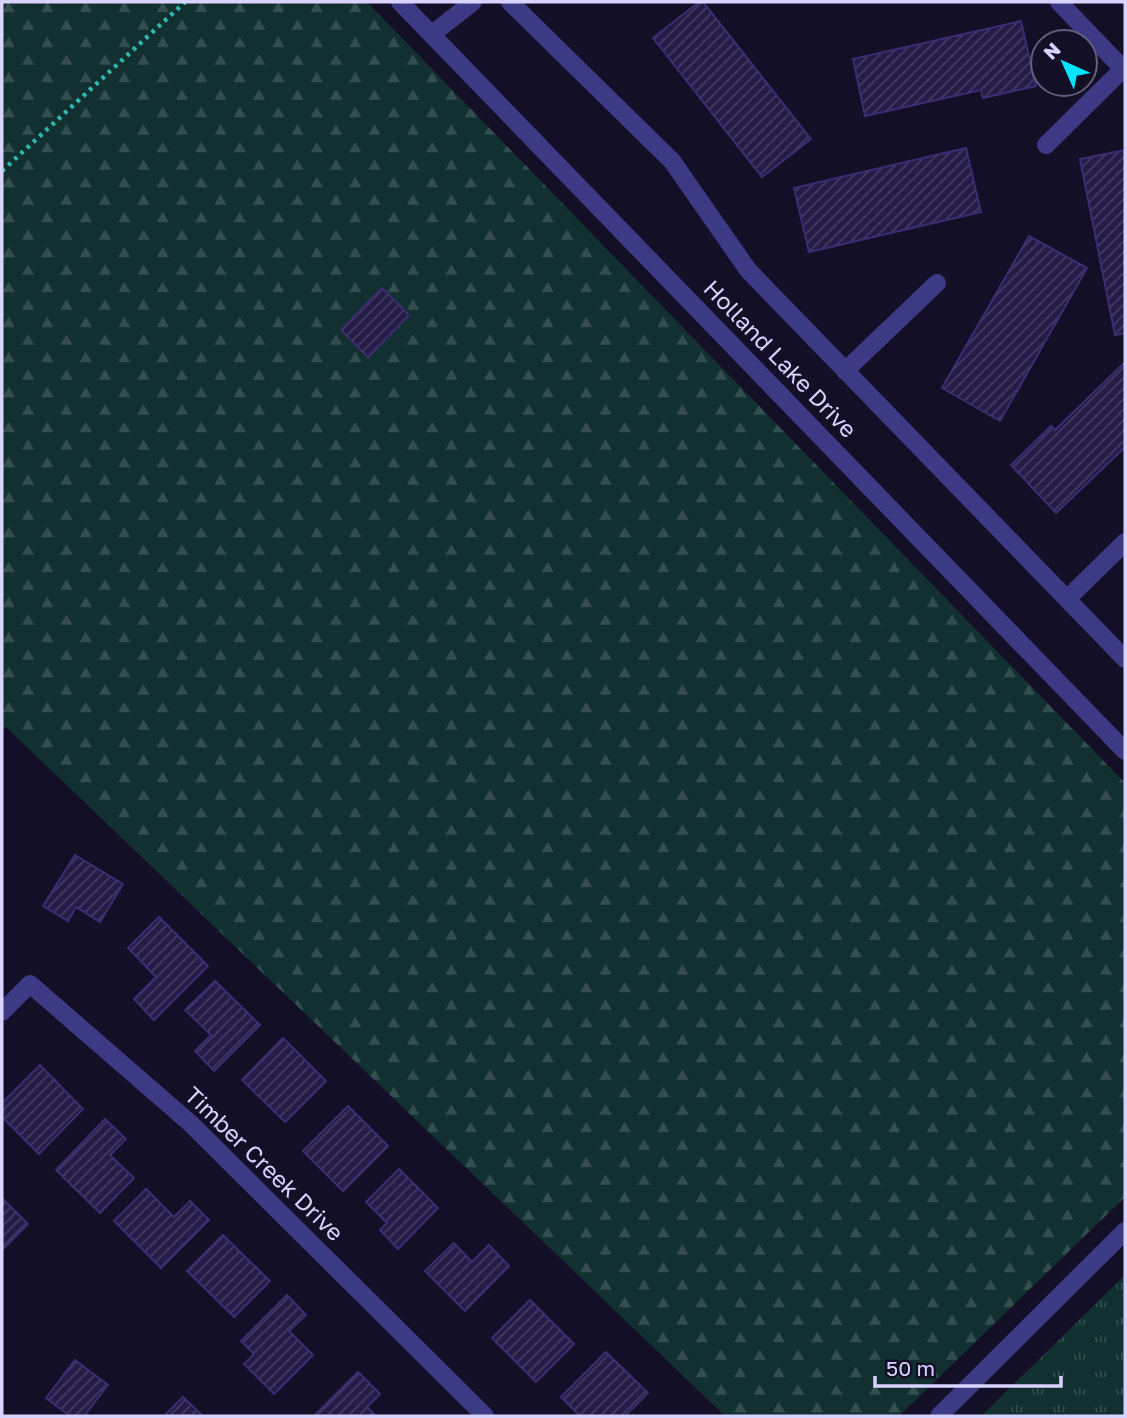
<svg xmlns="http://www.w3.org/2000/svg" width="1127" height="1418" viewBox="0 0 1127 1418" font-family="'Golos Text',sans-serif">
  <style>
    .grass { fill: url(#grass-tufts) }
    .forest { fill: url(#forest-firs) }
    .building { fill: url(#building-hatch); stroke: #3b2d73; stroke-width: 2 }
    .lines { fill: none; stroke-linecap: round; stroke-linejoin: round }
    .path { stroke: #2fb8b0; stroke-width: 4.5; stroke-dasharray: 3.5 5; stroke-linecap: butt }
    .minor { stroke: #3d3a85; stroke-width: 18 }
    .labels { text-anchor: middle; stroke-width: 5; stroke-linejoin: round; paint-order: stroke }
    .street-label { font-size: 23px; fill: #d9d4ff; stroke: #130f26 }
  </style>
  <defs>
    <pattern id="grass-tufts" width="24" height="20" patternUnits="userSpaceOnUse" patternTransform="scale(1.75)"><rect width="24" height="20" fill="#12302f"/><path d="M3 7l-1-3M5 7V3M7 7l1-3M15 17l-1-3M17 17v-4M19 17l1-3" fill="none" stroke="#344d4e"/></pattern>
    <pattern id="forest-firs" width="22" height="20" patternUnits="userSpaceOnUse" patternTransform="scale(1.75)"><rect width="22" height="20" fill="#12302f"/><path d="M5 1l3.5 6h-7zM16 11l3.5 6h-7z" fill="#344d4e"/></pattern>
    <pattern id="building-hatch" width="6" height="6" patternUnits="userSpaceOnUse" patternTransform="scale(1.75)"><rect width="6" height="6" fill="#241b47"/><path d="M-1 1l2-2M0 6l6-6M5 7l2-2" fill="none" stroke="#433b63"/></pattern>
  </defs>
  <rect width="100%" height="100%" fill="#130f26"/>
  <polygon class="grass" points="1125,1275 1125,1416 981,1416"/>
  <polygon class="forest" points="2,2 367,2 1125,783 1125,1197 899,1416 725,1416 6,727 2,730"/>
  <g class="building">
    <polygon points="699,2 703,2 811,139 762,177 653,38"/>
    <polygon points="1021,21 1036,86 983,98 981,90 865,116 853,59"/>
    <polygon points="966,148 981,212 809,252 794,188"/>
    <polygon points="1125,150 1125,333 1115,335 1080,159"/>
    <polygon points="1029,236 1087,268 1000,421 942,388"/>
    <polygon points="382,288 409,315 368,357 341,330"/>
    <polygon points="1125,362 1125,447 1056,513 1011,465 1051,426 1055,430"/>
    <polygon points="75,855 123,884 100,922 76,907 68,921 43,906"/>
    <polygon points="159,917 208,966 154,1020 134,999 156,977 128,948"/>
    <polygon points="215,981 260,1025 214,1071 195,1051 211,1035 185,1010"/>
    <polygon points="283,1038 326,1081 285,1122 242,1080"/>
    <polygon points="40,1065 83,1109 39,1154 2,1117 2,1103"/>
    <polygon points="348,1106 388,1146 343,1191 303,1151"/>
    <polygon points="105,1119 126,1139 110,1155 134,1178 100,1213 56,1170"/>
    <polygon points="399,1169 438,1208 398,1249 380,1230 387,1223 366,1202"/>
    <polygon points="146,1189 174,1217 190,1201 209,1220 161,1268 114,1221"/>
    <polygon points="2,1198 28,1224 2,1250"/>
    <polygon points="223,1235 270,1281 234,1317 187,1271"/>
    <polygon points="454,1243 472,1262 489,1245 509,1266 465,1311 425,1271"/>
    <polygon points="287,1295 306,1315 289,1331 313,1355 274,1394 244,1364 254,1354 241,1341"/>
    <polygon points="530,1300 574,1344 536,1382 492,1338"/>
    <polygon points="606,1352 648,1393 625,1416 580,1416 561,1397"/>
    <polygon points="75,1360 108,1385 84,1416 70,1416 46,1398"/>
    <polygon points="358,1372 380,1394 367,1407 376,1416 314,1416"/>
    <polygon points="183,1397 203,1416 164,1416"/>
  </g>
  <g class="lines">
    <polyline class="path" points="2,171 185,2"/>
    <g class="minor">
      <polyline points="400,2 1125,751"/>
      <polyline points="510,2 672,161 748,270 1125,659"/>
      <polyline points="1059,2 1125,71"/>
      <polyline points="432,34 473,2"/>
      <polyline points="1046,145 1123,69"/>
      <polyline points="845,371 937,283"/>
      <polyline points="1067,599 1125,542"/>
      <polyline points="2,1012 30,984 190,1123 485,1416"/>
      <polyline points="939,1416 1125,1231"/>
    </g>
  </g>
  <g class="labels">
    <g class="street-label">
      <text transform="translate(780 359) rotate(46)" y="8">Holland Lake Drive</text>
      <text transform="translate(264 1164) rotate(44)" y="8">Timber Creek Drive</text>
    </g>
  </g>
  <rect width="1127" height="1418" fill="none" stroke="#d9d4ff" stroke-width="7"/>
  <g transform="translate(1064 63) rotate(315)"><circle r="33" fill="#130f26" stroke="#625e7d" stroke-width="2"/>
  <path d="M0-5L12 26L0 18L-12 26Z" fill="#00e5ff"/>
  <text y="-10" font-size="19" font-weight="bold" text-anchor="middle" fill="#d9d4ff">N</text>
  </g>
  <path d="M875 1376v10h186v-10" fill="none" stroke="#d9d4ff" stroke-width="3.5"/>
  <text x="886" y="1376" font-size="21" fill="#d9d4ff" stroke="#130f26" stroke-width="5" paint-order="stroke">50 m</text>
</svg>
